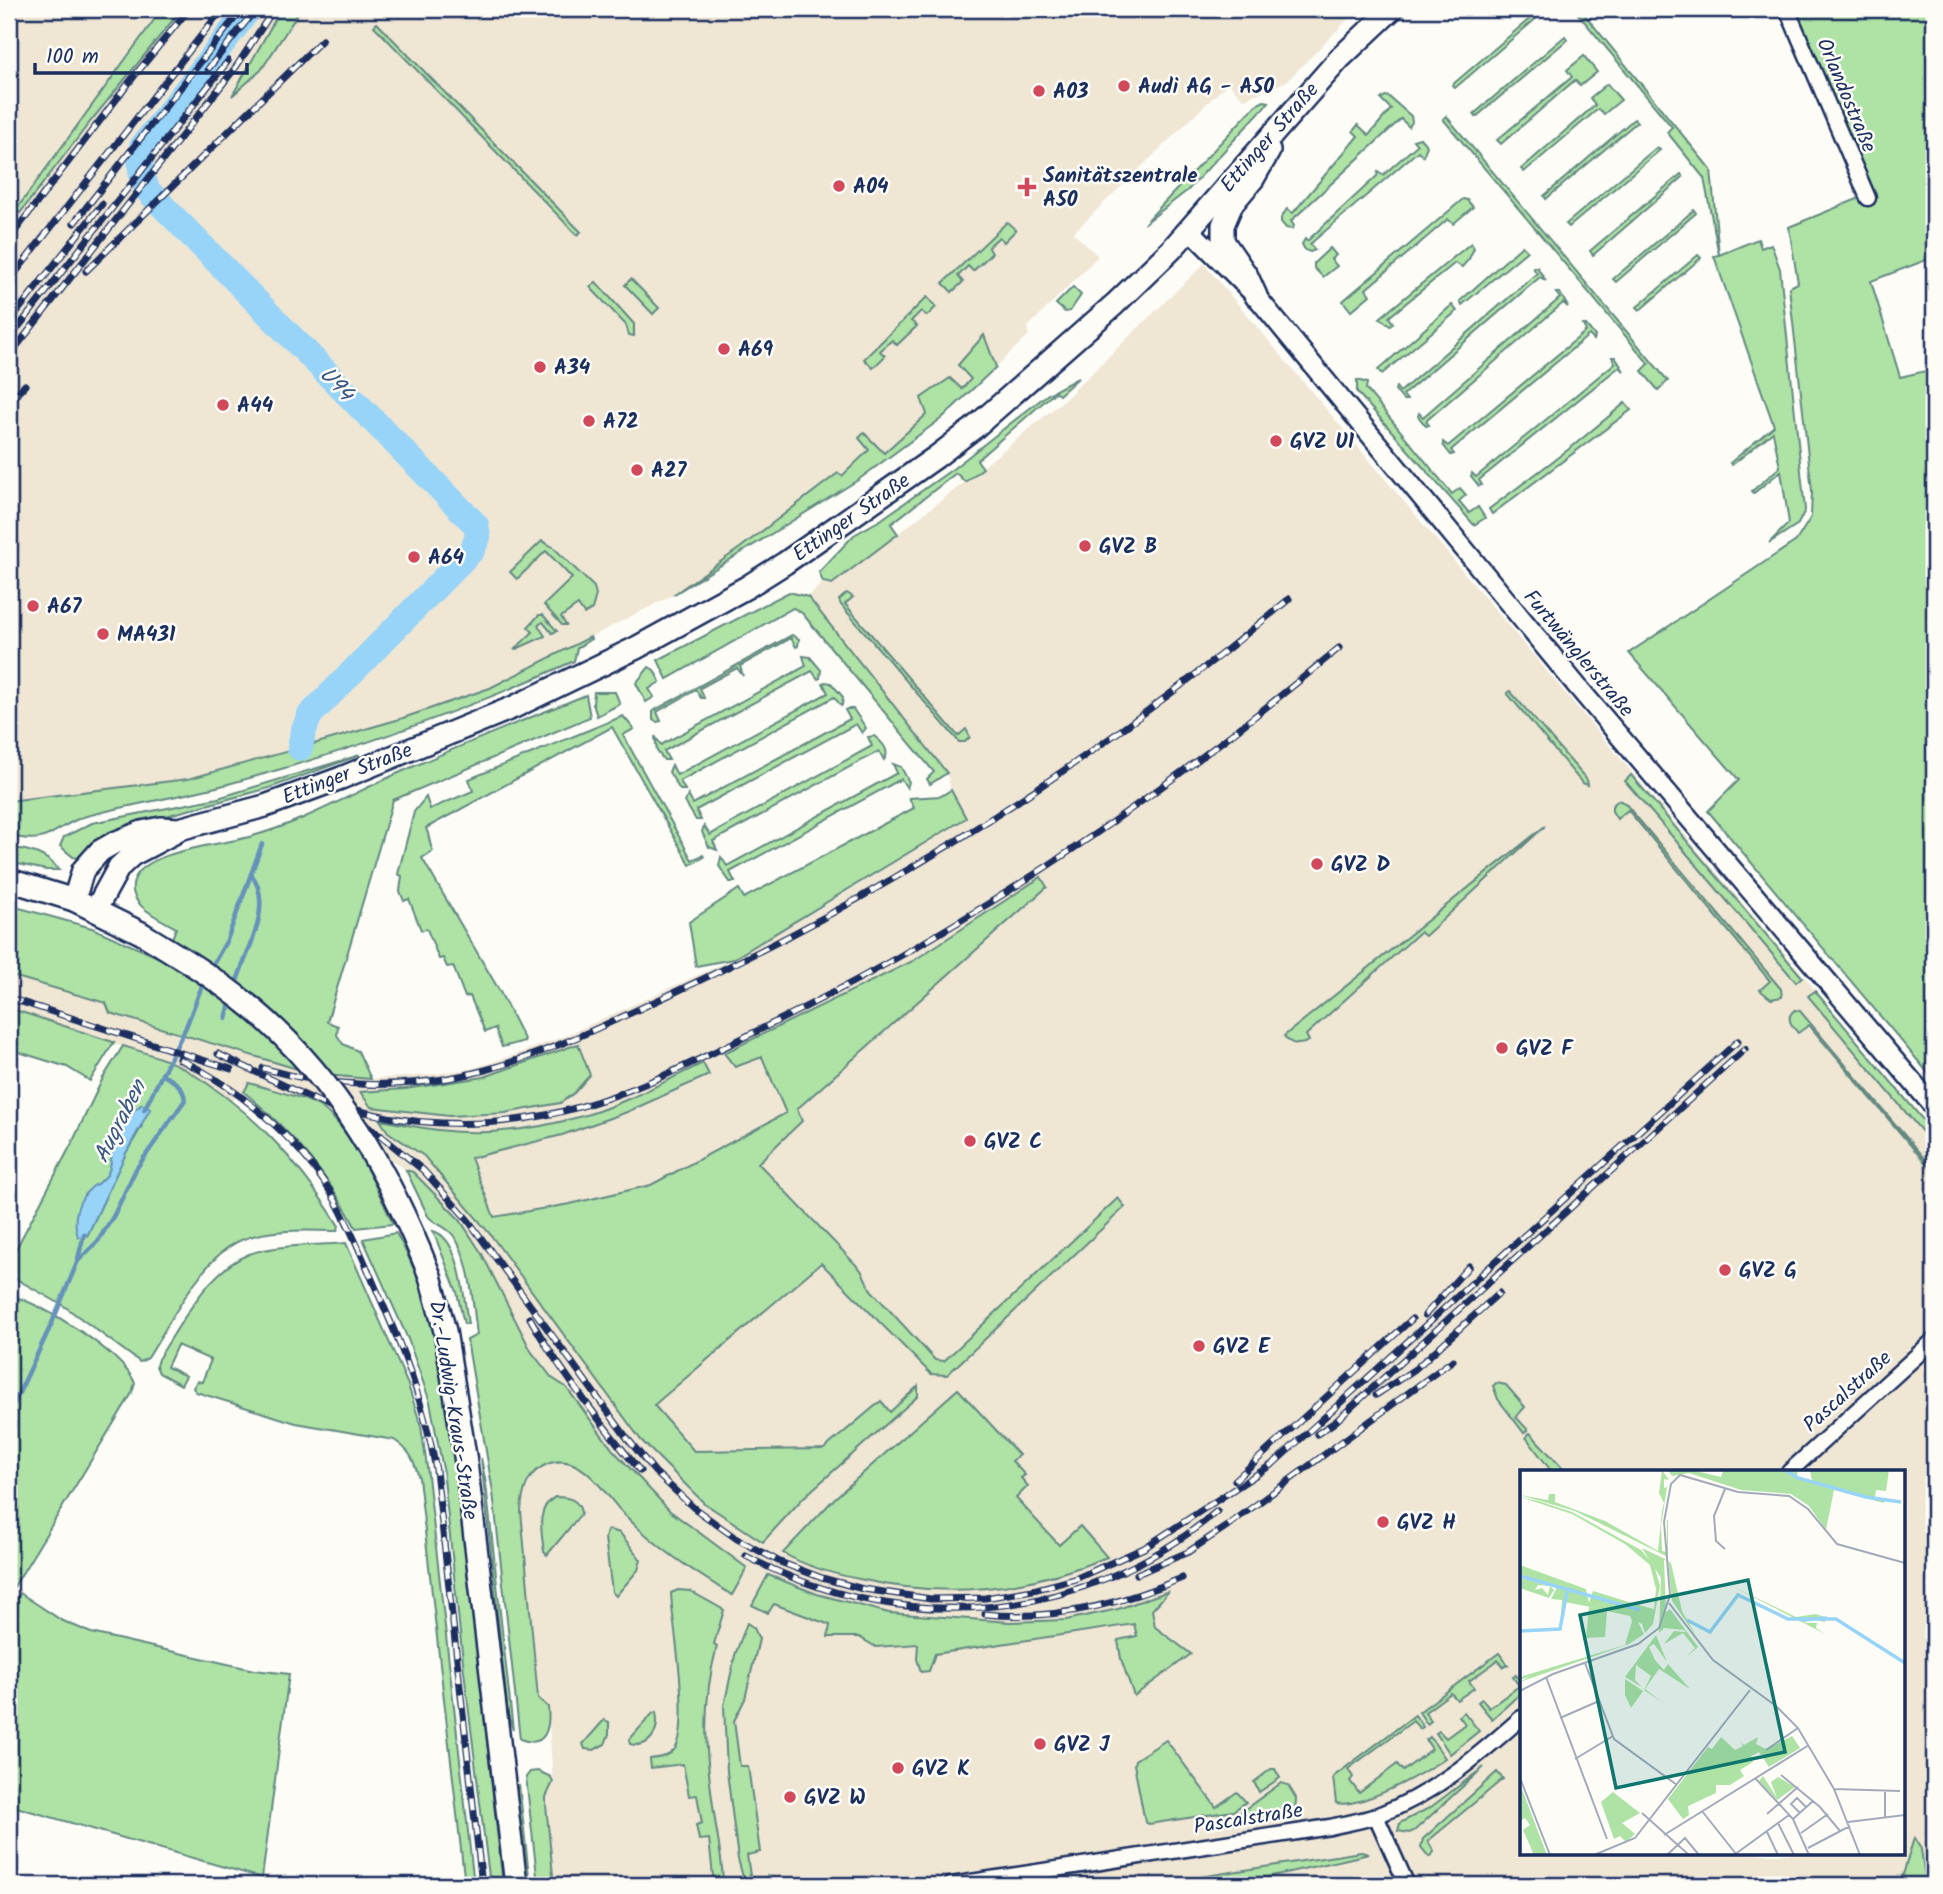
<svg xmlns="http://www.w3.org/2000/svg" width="1943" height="1894" viewBox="0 0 1943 1894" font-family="Kalam,sans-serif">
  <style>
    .built { fill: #efe6d4; fill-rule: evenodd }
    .green { fill: #aee3a5; stroke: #648982; stroke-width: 2; fill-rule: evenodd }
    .water { fill: #97d4f8; stroke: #6592ba; stroke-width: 2 }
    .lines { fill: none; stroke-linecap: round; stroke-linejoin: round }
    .stream { stroke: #6592ba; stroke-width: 4.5 }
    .river { stroke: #97d4f8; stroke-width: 26 }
    .minor-casing { stroke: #1b2f5e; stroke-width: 19 }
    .tertiary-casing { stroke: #1b2f5e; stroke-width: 23 }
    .secondary-casing { stroke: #1b2f5e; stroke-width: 26 }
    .minor { stroke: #fdfcf7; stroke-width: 14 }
    .tertiary { stroke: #fdfcf7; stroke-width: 18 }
    .secondary { stroke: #fdfcf7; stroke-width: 21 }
    .rail-casing { stroke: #1b2f5e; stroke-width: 7 }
    .rail { stroke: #fdfcf7; stroke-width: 4.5; stroke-dasharray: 13; stroke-linecap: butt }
    .secondary-bridge-casing { stroke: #1b2f5e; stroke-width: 26; stroke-linecap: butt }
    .secondary-bridge { stroke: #fdfcf7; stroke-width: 21 }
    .poi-dot { fill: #d1495b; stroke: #fdfcf7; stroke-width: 2.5 }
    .labels { text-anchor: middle; stroke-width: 5; stroke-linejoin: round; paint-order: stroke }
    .poi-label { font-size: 21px; font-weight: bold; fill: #1b2f5e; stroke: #fdfcf7; text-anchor: start }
    .street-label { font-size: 21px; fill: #1b2f5e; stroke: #fdfcf7 }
    .water-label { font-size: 23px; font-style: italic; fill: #3a5884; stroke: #fdfcf7 }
    .inset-river { fill: none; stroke: #97d4f8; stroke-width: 3.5 }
    .inset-road { fill: none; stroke: #a3aaba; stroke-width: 2 }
    .view { fill: #0f766e; fill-opacity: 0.15; stroke: #0f766e; stroke-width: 3.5 }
    .inset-edge { fill: none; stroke: #1b2f5e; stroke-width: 3.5 }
  </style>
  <rect width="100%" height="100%" fill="#fdfcf7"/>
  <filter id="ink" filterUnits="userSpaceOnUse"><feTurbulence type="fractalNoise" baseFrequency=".0143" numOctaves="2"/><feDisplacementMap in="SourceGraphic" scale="14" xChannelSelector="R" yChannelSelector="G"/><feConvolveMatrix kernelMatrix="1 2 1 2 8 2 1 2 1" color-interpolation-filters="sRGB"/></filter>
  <g filter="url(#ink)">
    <g class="built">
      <polygon points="9,9 1358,9 1287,81 1244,99 1228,83 1073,233 1098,256 1027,328 1029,335 942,418 858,480 673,595 490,688 400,719 188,779 9,801"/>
      <path d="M1204 264 1934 1131V1885H554L546 1805V1797L553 1782 548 1707 538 1698 521 1510 522 1497 535 1471 548 1463 563 1460 574 1463 566 1387 552 1378 531 1351 482 1254 460 1220 413 1172 406 1170 316 1105 249 1083 244 1092 231 1101 182 1067 9 1008V975L106 1003 110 1013 314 1074 371 1079 429 1075 474 1068 520 1053 567 1035 733 959 834 900 966 818 951 790 947 773 808 597 823 582 832 584 864 560 965 482 1064 400ZM428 1086 427 1114 371 1107 405 1089ZM1521 1472H1903V1854H1521Z"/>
    </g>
    <g class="green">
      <polygon points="162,9 182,9 90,122 20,213 16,210"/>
      <polygon points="281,9 301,9 261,70 232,96"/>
      <polygon points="1541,9 1546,10 1455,88 1452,85"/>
      <polygon points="1574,9 1580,9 1711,170 1719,255 1758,239 1761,248 1771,244 1780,269 1805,510 1798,524 1769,543 1789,523 1781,471 1754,493 1752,491 1780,467 1773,432 1732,465 1730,463 1774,426 1714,256 1719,255 1704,178 1667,132 1672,127"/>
      <polygon points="1782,9 1934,9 1934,257 1871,281 1900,377 1934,369 1934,1080 1708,811 1739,780 1629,653 1796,541 1811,517 1812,491 1789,287 1798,283 1789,227 1860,198"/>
      <polygon points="377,23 581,232 577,235 374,26"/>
      <polygon points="1565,36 1567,40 1476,117 1474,114"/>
      <polygon points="1584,56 1597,72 1580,86 1575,80 1501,144 1497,140 1572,77 1567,70"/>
      <polygon points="1607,84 1621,100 1604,114 1598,109 1524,172 1521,169 1595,105 1590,98"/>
      <polygon points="1385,96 1389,97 1411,116 1412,122 1409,127 1401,119 1291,221 1294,226 1292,229 1286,228 1281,222 1281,218 1287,209 1293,213 1358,136 1353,131 1358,125 1369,135 1391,109 1381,99"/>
      <polygon points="1264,101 1269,102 1188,190 1144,224 1256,105"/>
      <polygon points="1446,116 1668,381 1658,390 1642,371 1649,364 1443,119"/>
      <polygon points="1634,119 1637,122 1546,199 1544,196"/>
      <polygon points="1420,138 1427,146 1423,156 1418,151 1310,244 1315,250 1310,252 1305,250 1302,244 1305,239 1307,241 1377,176 1378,172 1383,175 1417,145 1413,140"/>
      <polygon points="1657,147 1660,150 1569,227 1566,224"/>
      <polygon points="1681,174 1683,177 1593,255 1590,251"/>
      <polygon points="1463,199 1467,200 1473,207 1453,224 1448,219 1366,289 1370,295 1351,311 1343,301"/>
      <polygon points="1694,210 1696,213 1616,282 1613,279"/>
      <polygon points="1007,222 1016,230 1004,242 999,237 988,247 992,253 973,271 968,266 958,276 963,282 952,292 943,283"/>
      <polygon points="1471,243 1474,248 1469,259 1462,267 1455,263 1389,317 1393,323 1390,326 1380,318"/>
      <polygon points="1522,246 1527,251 1462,305 1460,301"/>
      <polygon points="1330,248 1336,255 1331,259 1337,266 1323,277 1314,268 1314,263"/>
      <polygon points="1698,255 1701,258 1640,310 1637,307"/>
      <polygon points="1537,267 1546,281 1540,277 1403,395 1407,400 1403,400 1395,390 1396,387 1400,392 1537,273 1533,268"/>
      <polygon points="631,279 659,308 653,314 625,285"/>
      <polygon points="596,282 634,324 634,336 629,335 626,325 590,287"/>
      <polygon points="1073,287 1081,295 1070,311 1065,312 1056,304"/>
      <polygon points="1556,293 1560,293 1568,307 1563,303 1426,421 1429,425 1426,426 1418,416 1419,413 1423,417 1560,298"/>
      <polygon points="927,297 936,307 927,316 921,311 911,321 917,326 897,345 892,340 880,351 885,356 873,368 864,359"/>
      <polygon points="1452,305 1457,311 1382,374 1378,370"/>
      <polygon points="1583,325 1586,325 1595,336 1594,340 1589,335 1451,450 1454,454 1451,455 1443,445 1443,442 1448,446 1586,331"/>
      <polygon points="984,335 996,367 942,418 858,480 673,595 740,548 838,473 842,476 869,450 859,438 864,433 884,453 927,414 921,398 950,378 962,389 971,379 958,365"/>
      <polygon points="1612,357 1615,357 1624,371 1619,367 1479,480 1482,485 1479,486 1471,476 1472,473 1476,477 1615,363"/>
      <polygon points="1078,378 1059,395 1055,392 977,460 983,468 965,482 956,473 891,524 898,534 832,584 823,582 819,572 854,535 882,519 954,468 1048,394"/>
      <polygon points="1357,380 1367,383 1366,389 1452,494 1460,488 1466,495 1459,501 1469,513 1478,507 1485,518 1474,525 1357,392"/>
      <polygon points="1625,403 1631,410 1492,514 1489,509 1573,446"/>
      <polygon points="542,541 553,547 594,587 596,595 592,609 584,614 578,605 561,617 566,625 562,625 544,605 572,578 546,551 517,579 510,572"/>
      <polygon points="789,592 808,597 947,773 930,784 927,779 934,772 817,631 802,613 793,608 667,679 658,660"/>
      <polygon points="847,593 853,597 845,604 958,736 966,729 970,737 965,742 959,742 841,605 839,600"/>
      <polygon points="539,615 543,615 557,631 552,633 543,622 538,625 545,636 514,650 533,632 528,627"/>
      <polygon points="792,635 799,639 798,646 796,647 791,638 740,666 743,676 737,668 700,688 704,698 701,698 696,690 657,712 661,721 657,722 653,720 653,711"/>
      <path d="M590 637 591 639 577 648 574 661C462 712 347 752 228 784 180 797 131 804 83 817 47 831 52 845 9 836V801L188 779 300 748 400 719 490 688Z"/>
      <polygon points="803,656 810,657 821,670 820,678 818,679 812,671 664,751 669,760 664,760 657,751 655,736 661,745 806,666"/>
      <polygon points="649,667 654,670 660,682 649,689 654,697 646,702 636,683"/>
      <polygon points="825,682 831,683 843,697 842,705 841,706 834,697 680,781 685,790 680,790 669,772 672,765 677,775 828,693 823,683"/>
      <polygon points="1510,691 1587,780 1588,785 1582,783 1507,693"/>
      <polygon points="594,692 615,692 620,704 597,716 593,704"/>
      <path d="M586 695 590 717 393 800 327 1022 338 1026 337 1035 343 1044 358 1051 371 1079 314 1074 110 1013 106 1003 9 975V905L92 928 164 960 176 928C159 918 126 905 134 881 143 850 222 845 249 837 306 822 356 791 410 768 468 742 527 719 586 695Z"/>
      <polygon points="847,709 853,709 866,728 862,733 856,724 696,810 701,820 696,820 685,802 688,795 693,804 850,719 845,710"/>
      <path d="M623 716 634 729 623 735 692 860 703 855 704 857 690 865 612 727 426 828C430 837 429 844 433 851L422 858 499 990 525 1041 502 1047 495 1028 485 1032 470 996 465 997 453 966 447 967 443 958 439 959 427 929 421 930 409 899 404 901 400 891 402 876 398 874 414 812 426 797 430 809 473 791 469 779Z"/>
      <path d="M874 736C882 742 891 751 884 760L879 751 713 841 717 850 709 847 702 832 704 826 710 835 872 746 868 737Z"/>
      <polygon points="360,755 269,788 151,820 80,859 73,857 60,846 64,837 92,823 218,798"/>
      <polygon points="893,764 901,767 909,782 907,788 901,779 730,872 735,882 730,882 719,866 721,857 727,866 897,773"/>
      <polygon points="1631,775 1802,977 1796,982 1625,781"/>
      <polygon points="951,790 966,818 733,959 696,966 689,922 739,889 744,898 914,808 909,798 941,796"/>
      <polygon points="1618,800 1625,803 1781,989 1782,997 1771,999 1760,990 1770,981 1628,810 1617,819 1612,811 1612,806"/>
      <path d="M1545 826 1425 936 1420 932 1306 1035 1309 1041C1301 1046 1290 1045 1284 1036Z"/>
      <path d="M9 847C28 850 46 853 59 870H46L9 862Z"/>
      <path d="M1041 877 1047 887 797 1109 802 1121 758 1163 861 1270 871 1290 935 1360 944 1361 1118 1198 1125 1207 947 1375 931 1374 821 1263 654 1405 694 1451 824 1449 881 1401 890 1412 918 1386V1396L803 1498 763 1542 704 1503 641 1440 490 1234 424 1156 388 1132 380 1120C399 1123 418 1128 438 1130 486 1136 539 1129 586 1115 626 1103 665 1081 703 1063L709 1075 627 1112 562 1135 471 1158 494 1217 570 1204 651 1185 786 1113 762 1057 735 1067 724 1053 913 961Z"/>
      <polygon points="1815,991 1934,1133 1934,1146 1808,996"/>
      <polygon points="9,1008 113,1042 114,1042 90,1081 67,1067 9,1049"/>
      <path d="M1795 1010 1800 1011 1934 1170V1173L1809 1025 1798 1033C1792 1026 1784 1017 1795 1010Z"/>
      <polygon points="578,1044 590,1075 574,1093 560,1103 505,1113 449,1116 371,1107 360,1092 405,1089 484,1077"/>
      <path d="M123 1046C143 1052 165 1058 183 1068 250 1107 298 1161 339 1226L337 1231C306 1230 263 1228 235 1243 199 1263 170 1323 148 1358L140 1362 64 1306 9 1275V1262L72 1143 103 1078ZM134 1112 142 1126 126 1153 88 1234 84 1195C92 1187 105 1182 109 1171 121 1142 100 1133 134 1112Z"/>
      <path d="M249 1083C268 1089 300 1096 317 1105 349 1123 378 1191 393 1224L356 1228C328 1175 290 1130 244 1092Z"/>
      <path d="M406 1170 413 1172 460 1220 482 1254 531 1351 552 1378 566 1387 613 1450 670 1511 747 1568 732 1595C704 1578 677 1561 652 1540 641 1531 630 1521 620 1510 600 1487 575 1445 540 1468 526 1477 522 1495 521 1511L538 1698 548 1707C550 1726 547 1750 520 1739L493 1492 467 1340 477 1335C473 1306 471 1258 453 1235 446 1226 434 1224 428 1216Z"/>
      <path d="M433 1231C461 1238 464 1300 468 1324H464L457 1292Z"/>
      <path d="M396 1233C449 1325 454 1448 466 1552 478 1663 491 1774 503 1885H490L464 1671 443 1469 430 1402 408 1339 363 1239Z"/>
      <path d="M346 1243 408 1385 421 1426 427 1467 474 1885H465L419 1478C414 1460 410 1450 394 1440L296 1423 196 1392 193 1388 197 1381 202 1382 211 1360 177 1345 167 1367 186 1376 181 1385 159 1373 156 1366 158 1359C182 1323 207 1271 249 1254 277 1244 316 1246 346 1243Z"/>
      <path d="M9 1295C42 1303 121 1352 135 1383L132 1393 9 1595Z"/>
      <polygon points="1496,1383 1506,1385 1525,1407 1516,1417 1528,1430 1524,1433 1498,1399 1493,1386"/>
      <path d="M958 1389 1019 1455 1012 1461 1025 1475 1021 1478 1028 1486 1016 1498 1059 1545 1080 1526 1107 1557C1024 1591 947 1599 859 1579 833 1574 805 1566 783 1553L835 1498Z"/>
      <polygon points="1530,1433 1565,1471 1552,1472 1526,1437"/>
      <polygon points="481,1458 486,1484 513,1730 508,1715"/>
      <path d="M555 1497C568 1497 580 1499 581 1514L547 1555 544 1552C542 1534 535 1508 555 1497Z"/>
      <polygon points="609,1530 620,1533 641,1560 638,1570 616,1596 612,1592 605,1538 607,1531"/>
      <polygon points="768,1575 817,1594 889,1613 1010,1622 1066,1620 1118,1609 1169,1591 1152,1610 1155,1627 1191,1654 1134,1696 1121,1659 1118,1640 1137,1636 1134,1624 935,1654 929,1671 921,1672 917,1659 918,1644 876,1647 859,1637 828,1637 830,1625 774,1604 768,1613 752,1605"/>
      <path d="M678 1590 690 1591 724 1610 714 1644 717 1646C700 1709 706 1758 715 1820 718 1841 723 1864 723 1885H714L709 1839 699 1840 696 1825 702 1823 697 1795 689 1796 683 1764 651 1768 650 1759C659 1758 669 1757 675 1749 690 1727 675 1636 672 1607L671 1593Z"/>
      <polygon points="20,1593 61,1620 91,1633 254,1670 289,1674 262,1878 9,1805 9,1616"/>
      <polygon points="747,1623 754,1628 759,1639 745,1699 734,1721 740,1766 748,1766 760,1852 747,1855 751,1883 765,1882 767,1876 772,1879 773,1885 745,1884 738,1859 727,1772 724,1706 735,1655"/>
      <polygon points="1499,1653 1508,1665 1504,1667 1498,1660 1469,1681 1474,1688 1457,1700 1451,1693 1425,1712 1431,1721 1427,1724 1419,1712"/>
      <polygon points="1516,1675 1521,1683 1521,1693 1492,1719 1478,1702 1482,1699 1489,1708 1519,1686 1513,1677"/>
      <path d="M656 1712C660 1730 651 1749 630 1744L629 1740 653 1713Z"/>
      <polygon points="1464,1712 1479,1731 1450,1754 1436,1733 1439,1731 1446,1738 1465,1724 1459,1716"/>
      <path d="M1415 1715 1423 1727 1420 1729 1413 1721 1348 1769 1353 1777 1350 1781 1359 1793 1397 1764 1403 1771 1432 1749 1426 1740 1430 1737 1445 1758C1424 1773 1361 1809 1336 1803L1333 1777Z"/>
      <polygon points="604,1720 609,1722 609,1734 605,1744 594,1750 585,1749 583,1744"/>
      <polygon points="1166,1740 1216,1807 1237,1792 1246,1802 1233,1811 1149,1824 1145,1822 1134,1764 1135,1760"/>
      <polygon points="1484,1767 1414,1831 1409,1833 1398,1831 1400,1823 1431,1807"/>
      <polygon points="1271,1769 1275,1769 1280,1778 1259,1792 1254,1782"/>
      <polygon points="538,1771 551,1777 553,1782 546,1797 546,1805 554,1885 538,1885 526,1777 530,1772"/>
      <polygon points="1497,1772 1503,1779 1428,1841 1434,1852 1429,1857 1421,1847 1423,1839"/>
      <polygon points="1281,1783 1288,1785 1296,1798 1295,1814 1234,1823 1233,1818"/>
      <polygon points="519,1784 530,1885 527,1885 516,1794"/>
      <polygon points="1914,1838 1921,1849 1926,1885 1900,1885"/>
      <polygon points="1361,1852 1369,1854 1232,1885 1148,1885"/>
    </g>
    <path class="water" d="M142 1104 150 1109 126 1153 88 1234 83 1237H78C72 1218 77 1200 92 1187 98 1183 105 1180 108 1173 116 1158 106 1132 120 1120 126 1114 135 1111 142 1104Z"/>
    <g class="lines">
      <g class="stream">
        <polyline points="300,748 303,732"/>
        <polyline points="211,968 227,940 262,844"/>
        <path d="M235 987C244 955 276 906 251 874"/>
        <polyline points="226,1019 231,999"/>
        <polyline points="144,1110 186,1027 205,978"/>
        <path d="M77 1262 98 1241 114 1215 136 1169 185 1100C183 1085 175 1082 163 1075"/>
        <polyline points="9,1414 52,1323 77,1263 84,1234"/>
      </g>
      <path class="river" d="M249 9 142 147C139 164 140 175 148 191L476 525 478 537 472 550 310 715 303 732 300 748"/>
      <g class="minor-casing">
        <g id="minor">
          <polyline points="1787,9 1868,198"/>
          <polyline points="1789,1472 1934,1340"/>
          <polyline points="1376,1816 1407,1885"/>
          <path d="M951 1885 1330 1827C1346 1823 1363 1821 1378 1815 1434 1794 1477 1757 1521 1718"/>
        </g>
      </g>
      <g class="tertiary-casing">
        <polyline id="tertiary" points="1189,229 1256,296 1577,686 1934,1107"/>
      </g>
      <g class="secondary-casing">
        <g id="secondary">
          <polyline points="1256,296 1247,276 1223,241 1223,225 1232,204 1253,179 1269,151"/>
          <polyline points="9,880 74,900 141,933"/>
          <polyline points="74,900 83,870 100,851 114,843 142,832 161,828 179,829 265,806 341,778 514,707 636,648 747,587 785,563 936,457 974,428 1115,304 1171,250 1340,58 1392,9"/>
          <polyline points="96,909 119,867 132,855 174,833"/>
          <polyline points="430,1276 445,1331 466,1462 516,1885"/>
        </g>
      </g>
      <use href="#minor" class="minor"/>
      <use href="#tertiary" class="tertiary"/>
      <use href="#secondary" class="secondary"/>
      <g class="rail-casing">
        <g id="rail">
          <polyline points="208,69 256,9"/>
          <polyline points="74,223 242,9"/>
          <polyline points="9,239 135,75 189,9"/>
          <polyline points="86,271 322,40"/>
          <polyline points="9,281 222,9"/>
          <polyline points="9,322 102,204"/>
          <polyline points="9,339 228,61"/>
          <polyline points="9,356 236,67 274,9"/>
          <polyline points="9,402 25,385"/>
          <polyline points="9,998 231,1069"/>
          <polyline points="218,1054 357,1120 379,1134 424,1171 468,1220 627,1438 655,1472 694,1508 737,1539 780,1562 822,1578 863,1589 931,1599 985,1598 1033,1590 1075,1579 1144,1548 1274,1463 1738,1041"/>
          <path d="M179 1059C238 1087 295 1136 330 1191 349 1223 363 1259 378 1293 405 1354 424 1403 436 1470L482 1885"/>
          <path d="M263 1068C328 1088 399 1089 465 1075 537 1059 605 1025 671 994 895 891 1101 757 1289 599"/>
          <path d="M344 1106C406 1126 477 1128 541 1116 617 1102 688 1065 757 1031 970 928 1157 800 1339 648"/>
          <polyline points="1425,1315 1469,1266"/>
          <path d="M530 1318C559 1370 602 1425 640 1471"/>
          <polyline points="1376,1395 1415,1369 1499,1293"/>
          <polyline points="1317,1434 1335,1422 1745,1049"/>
          <polyline points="1235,1480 1412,1319"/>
          <path d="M746 1556C899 1638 1084 1624 1217 1511"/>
          <polyline points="1137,1574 1188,1552 1227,1526 1453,1360"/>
          <path d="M985 1614C1054 1621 1119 1605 1182 1578"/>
        </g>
      </g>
      <use href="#rail" class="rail"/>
      <g class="secondary-bridge-casing">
        <path id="secondary-bridge" d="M141 933C179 956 217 979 252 1008 338 1080 390 1174 430 1276"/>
      </g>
      <use href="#secondary-bridge" class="secondary-bridge"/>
    </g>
  </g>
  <g class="poi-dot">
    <circle cx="1124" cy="86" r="7"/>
    <circle cx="1039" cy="91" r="7"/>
    <circle cx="839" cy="186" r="7"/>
    <path d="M1023.5 176.5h7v7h7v7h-7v7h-7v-7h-7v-7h7z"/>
    <circle cx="724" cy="349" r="7"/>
    <circle cx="540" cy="367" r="7"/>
    <circle cx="223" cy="405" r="7"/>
    <circle cx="589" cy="421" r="7"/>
    <circle cx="1276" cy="441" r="7"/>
    <circle cx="637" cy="470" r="7"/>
    <circle cx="1085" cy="546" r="7"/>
    <circle cx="414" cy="557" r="7"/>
    <circle cx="33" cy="606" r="7"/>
    <circle cx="103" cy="634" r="7"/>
    <circle cx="1317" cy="864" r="7"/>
    <circle cx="1502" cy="1048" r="7"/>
    <circle cx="970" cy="1141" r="7"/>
    <circle cx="1725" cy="1270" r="7"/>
    <circle cx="1199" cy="1346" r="7"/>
    <circle cx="1383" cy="1522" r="7"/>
    <circle cx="1040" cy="1744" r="7"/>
    <circle cx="898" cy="1768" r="7"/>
    <circle cx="790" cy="1797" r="7"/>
  </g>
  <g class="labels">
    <g class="poi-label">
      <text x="1138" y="93">Audi AG - A50</text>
      <text x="1053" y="98">A03</text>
      <text x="1043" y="182">Sanitätszentrale<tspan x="1043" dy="24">A50</tspan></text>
      <text x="853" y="193">A04</text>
      <text x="738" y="356">A69</text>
      <text x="554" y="374">A34</text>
      <text x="237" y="412">A44</text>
      <text x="603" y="428">A72</text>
      <text x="1290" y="448">GVZ U1</text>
      <text x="651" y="477">A27</text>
      <text x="1099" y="553">GVZ B</text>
      <text x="428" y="564">A64</text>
      <text x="47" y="613">A67</text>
      <text x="117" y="641">MA431</text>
      <text x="1331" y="871">GVZ D</text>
      <text x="1516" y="1055">GVZ F</text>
      <text x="984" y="1148">GVZ C</text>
      <text x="1739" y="1277">GVZ G</text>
      <text x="1213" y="1353">GVZ E</text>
      <text x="1397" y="1529">GVZ H</text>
      <text x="1054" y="1751">GVZ J</text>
      <text x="912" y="1775">GVZ K</text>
      <text x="804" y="1804">GVZ W</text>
    </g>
    <g class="street-label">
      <text transform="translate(1847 95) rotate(67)" y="7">Orlandostraße</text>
      <text transform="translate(1269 137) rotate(-49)" y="7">Ettinger Straße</text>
      <text transform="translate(851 517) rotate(-35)" y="7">Ettinger Straße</text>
      <text transform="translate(1579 653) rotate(50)" y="7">Furtwänglerstraße</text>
      <text transform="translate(347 773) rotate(-21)" y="7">Ettinger Straße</text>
      <text transform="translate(1847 1391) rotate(-42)" y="7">Pascalstraße</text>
      <text transform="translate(454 1410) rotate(81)" y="7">Dr.-Ludwig-Kraus-Straße</text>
      <text transform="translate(1248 1818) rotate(-9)" y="7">Pascalstraße</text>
    </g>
    <g class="water-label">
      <text transform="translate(337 383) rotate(46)" y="8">U94</text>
      <text transform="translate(119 1121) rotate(-63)" y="8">Augraben</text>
    </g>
  </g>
  <g transform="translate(1520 1470)">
    <rect width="385" height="385" fill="#fdfcf7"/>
    <path d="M142 0 149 10 144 9V18L147 17 141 56 142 81 147 82V50H148V87L55 41 0 25 28 30 29 24H35V32L85 51 138 81 142 41 144 33 139 23ZM148 0H172L201 7 203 1 210 0H264L271 5 267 0H278L277 7 292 11 290 0H369L366 21 356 20 355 28 365 30 364 33 314 20 306 60 289 36 271 24 221 20 169 3 152 6ZM0 27 18 31 52 42 121 80 134 95 140 116 133 154 125 163 122 154 118 152 124 164 109 174 0 212 10 206 0 210 3 206 105 175 112 151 110 146 87 141 85 167 66 168 69 137 76 138 45 132 41 160 0 161 40 158 42 130 31 129 37 117 0 104V95L66 119 69 133 73 121 112 133V141L115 134 134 139 136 119 130 95 105 74 52 44ZM122 78 143 88 151 93 162 141 176 166 152 131 148 91 144 90 146 142 150 139 178 177 165 188 175 178 163 163 144 174 154 161 165 162 168 166 164 160 144 158 139 163 141 108ZM1 108 29 116 18 115 15 120 22 118 28 125 30 116 34 120 29 128 0 118ZM210 115 276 147 296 144 305 147V152L291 149 284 153H297L296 158 305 164ZM136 165 147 192 134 174 129 177 135 190 144 200 148 194 170 219 139 199 125 219 142 232 124 220 131 206 116 195 115 210 122 217 105 207ZM105 209 123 221 111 238 105 225ZM263 244 245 265 238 267 236 274 246 279 272 266 280 278 249 297 239 282 231 286 233 292 220 300 224 306 210 315H196V323L168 336 169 345 163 349 148 329 188 277 192 279 201 267 215 280 223 276 220 272 224 275 238 267 245 265ZM243 306 257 328 251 312 258 307 275 317 257 330 239 311ZM0 314 27 385H14L3 360 10 355 5 348 0 351ZM93 322 120 343 102 353 115 364 106 372 100 366 94 369 81 332Z" fill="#aee3a5"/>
    <path class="inset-river" d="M265 0 278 8 346 27 381 32M0 106 120 140M167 150 190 162 218 125 268 149H316L385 193M282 150 307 148M0 161 40 159 47 122"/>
    <path class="inset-road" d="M205 19 194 46 196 71 205 79M149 133 193 190 256 236 278 258 314 319 340 385M65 193 94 269 157 315M26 207 87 369M0 221 33 204 118 174 139 158 150 125 144 52 151 14 160 5 218 22 269 26 288 39 317 74 385 93M40 248 79 231M246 280 278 258M55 289 93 266M261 305 300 337 320 361M0 308 30 385M235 308 273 349 289 385M314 319 380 321M182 341 216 384M122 343 169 385M280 343 271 334 277 328 286 337M247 344 278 317M365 347V320M273 349 293 331M328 352 385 345M258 353 274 385M247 362 258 385M281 363 308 344M144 365 289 275M288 378 330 356M74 385 115 368 230 220M147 385 165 368 179 385M214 385 269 345"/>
    <path class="view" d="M228 110 265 282 96 318 60 145Z"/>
    <rect width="385" height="385" class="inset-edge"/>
  </g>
  <rect width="1943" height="1894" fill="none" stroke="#fdfcf7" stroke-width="35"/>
  <rect x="18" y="18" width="1908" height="1859" fill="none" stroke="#1b2f5e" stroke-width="2.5" filter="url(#ink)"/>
  <path d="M35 63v10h212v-10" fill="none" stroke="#1b2f5e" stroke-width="3.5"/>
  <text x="46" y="63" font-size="21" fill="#1b2f5e" stroke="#fdfcf7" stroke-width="5" paint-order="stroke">100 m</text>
</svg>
